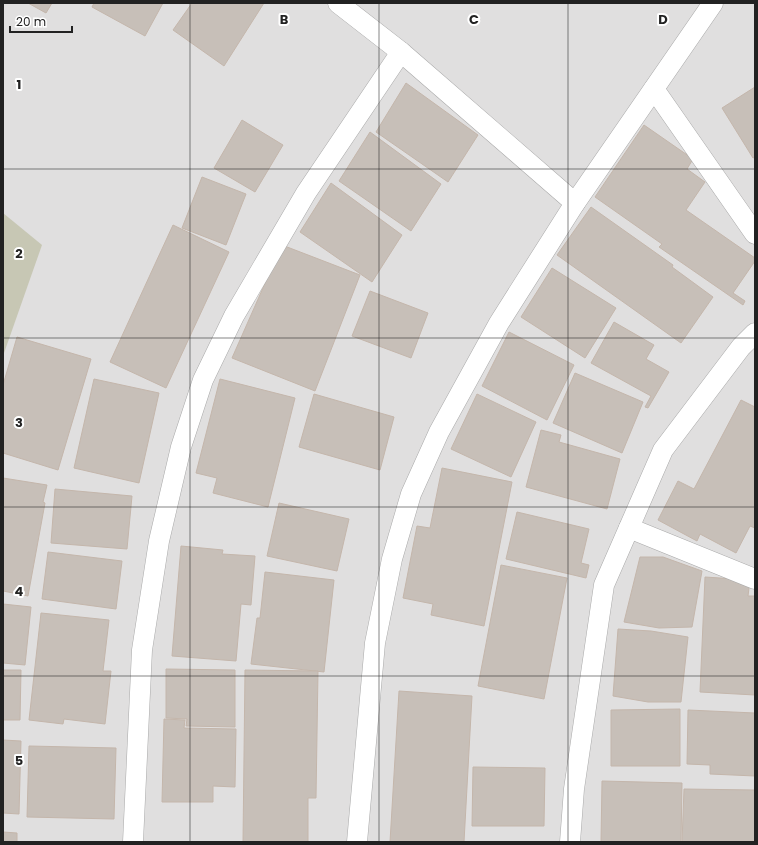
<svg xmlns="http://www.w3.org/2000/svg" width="758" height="845" viewBox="0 0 758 845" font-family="Poppins,sans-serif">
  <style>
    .residential { fill: #e0dfdf }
    .construction { fill: #c7c7b4 }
    .building { fill: #c7bfb8; stroke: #c4b6ab }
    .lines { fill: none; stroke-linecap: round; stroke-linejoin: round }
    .minor-casing { stroke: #a9a9a9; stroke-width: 21 }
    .minor { stroke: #fff; stroke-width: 20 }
    .grid { fill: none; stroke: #222; stroke-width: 1; stroke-opacity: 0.55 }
    .grid-label { font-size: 13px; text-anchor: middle; font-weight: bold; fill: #222; stroke: #fff; stroke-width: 4; stroke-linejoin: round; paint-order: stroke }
  </style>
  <rect width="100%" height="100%" fill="#f2efe9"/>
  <rect class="residential" x="3" y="3" width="752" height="839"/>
  <polygon class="construction" points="3,213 42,245 3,356"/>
  <g class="building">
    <polygon points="28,3 52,3 46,13"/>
    <polygon points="94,3 163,3 145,36 92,7"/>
    <polygon points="192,3 264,3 224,66 173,30"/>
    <polygon points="406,83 478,135 448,182 376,132"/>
    <polygon points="755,87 755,157 753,158 722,108"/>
    <polygon points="242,120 283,145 255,192 214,168"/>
    <polygon points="644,125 693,159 687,169 705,182 686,210 755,258 755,261 733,293 745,301 743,305 659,247 662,244 595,197"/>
    <polygon points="370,132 441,184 411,231 339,181"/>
    <polygon points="202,177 246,194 226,245 182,228"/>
    <polygon points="331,183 402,235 372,282 300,232"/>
    <polygon points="591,207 673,265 672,267 713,297 681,343 557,255"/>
    <polygon points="173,225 229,252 166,388 110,362"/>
    <polygon points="282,245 360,275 315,391 232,358"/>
    <polygon points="552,268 616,308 585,358 521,317"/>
    <polygon points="370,291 428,313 411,358 352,336"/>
    <polygon points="614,322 654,345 646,359 669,372 648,408 645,407 651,396 591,363"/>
    <polygon points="509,332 574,365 547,420 482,386"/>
    <polygon points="17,337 91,359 58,470 3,453 3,385"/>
    <polygon points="575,373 643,402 622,453 553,423"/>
    <polygon points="94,379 159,393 139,483 74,468"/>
    <polygon points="220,379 295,398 268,507 213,493 217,478 196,473"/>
    <polygon points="314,394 394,417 380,470 299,447"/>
    <polygon points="477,394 536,422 511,477 451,449"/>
    <polygon points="741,400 755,407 755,528 750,526 736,553 700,534 697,541 658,520 678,481 694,489"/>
    <polygon points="541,430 561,435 559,442 620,459 607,509 526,487"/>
    <polygon points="442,468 512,482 484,626 431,615 433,604 403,598 417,526 430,528"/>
    <polygon points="3,478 47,485 43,502 45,503 28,596 3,591"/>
    <polygon points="55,489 132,496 127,549 51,543"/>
    <polygon points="279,503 349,519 337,571 267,556"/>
    <polygon points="517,512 589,529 581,563 589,565 586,578 506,559"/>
    <polygon points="181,546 223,550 222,554 255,556 251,605 241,604 236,661 172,656"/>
    <polygon points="48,552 122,561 116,609 42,599"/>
    <polygon points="640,557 663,557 702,571 692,627 659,628 624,622"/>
    <polygon points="501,565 567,578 544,699 478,686"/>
    <polygon points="265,572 334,580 324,672 251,664 257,618 260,618"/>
    <polygon points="705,577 750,580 748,596 755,596 755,695 700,692"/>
    <polygon points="3,604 31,607 25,665 3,663"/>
    <polygon points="41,613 109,620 103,671 111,671 105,724 64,719 63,724 29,720"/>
    <polygon points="618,629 651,631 688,637 681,702 648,702 613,696"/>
    <polygon points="166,669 235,670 235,727 186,726 187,719 166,718"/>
    <polygon points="3,670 21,670 20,720 3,720"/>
    <polygon points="245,670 318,671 316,798 308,798 308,842 243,842"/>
    <polygon points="399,691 472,696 464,842 390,842"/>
    <polygon points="680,709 680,766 611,766 611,710"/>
    <polygon points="688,710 755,713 755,776 710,774 710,765 687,764"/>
    <polygon points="164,719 185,720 184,728 236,729 235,787 213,786 213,802 162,802"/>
    <polygon points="3,740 21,741 19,814 3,813"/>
    <polygon points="29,746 116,748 114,819 27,817"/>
    <polygon points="473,767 545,768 544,826 472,826"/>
    <polygon points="602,781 682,783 681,842 601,842"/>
    <polygon points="684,789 755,790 755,842 682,842"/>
    <polygon points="3,832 17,833 17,842 3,842"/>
  </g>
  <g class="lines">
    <g class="minor-casing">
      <g id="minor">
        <polyline points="338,3 401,52 575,203"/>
        <polyline points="654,89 755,234"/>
        <polyline points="629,528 755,579"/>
        <polyline points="133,842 142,650 159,541 181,447 203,380 234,316 306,193 401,52"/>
        <polyline points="357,842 375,643 392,559 411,494 439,432 499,323 575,203 713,3"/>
        <polyline points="570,842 574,789 604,585 663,450 741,347 755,333"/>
      </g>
    </g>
    <use href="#minor" class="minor"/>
  </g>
  <path class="grid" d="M190 3V842M379 3V842M568 3V842M3 169H755M3 338H755M3 507H755M3 676H755"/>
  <g class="grid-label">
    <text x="284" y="24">B</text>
    <text x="474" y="24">C</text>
    <text x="663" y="24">D</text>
    <text x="19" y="89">1</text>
    <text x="19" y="258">2</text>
    <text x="19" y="427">3</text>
    <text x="19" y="596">4</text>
    <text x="19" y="765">5</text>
  </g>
  <rect width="758" height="845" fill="none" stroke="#222222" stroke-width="8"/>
  <path d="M10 26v6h62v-6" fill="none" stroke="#222222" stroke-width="2"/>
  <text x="16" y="26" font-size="12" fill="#222222" stroke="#ffffff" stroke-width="3" paint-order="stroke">20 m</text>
</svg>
